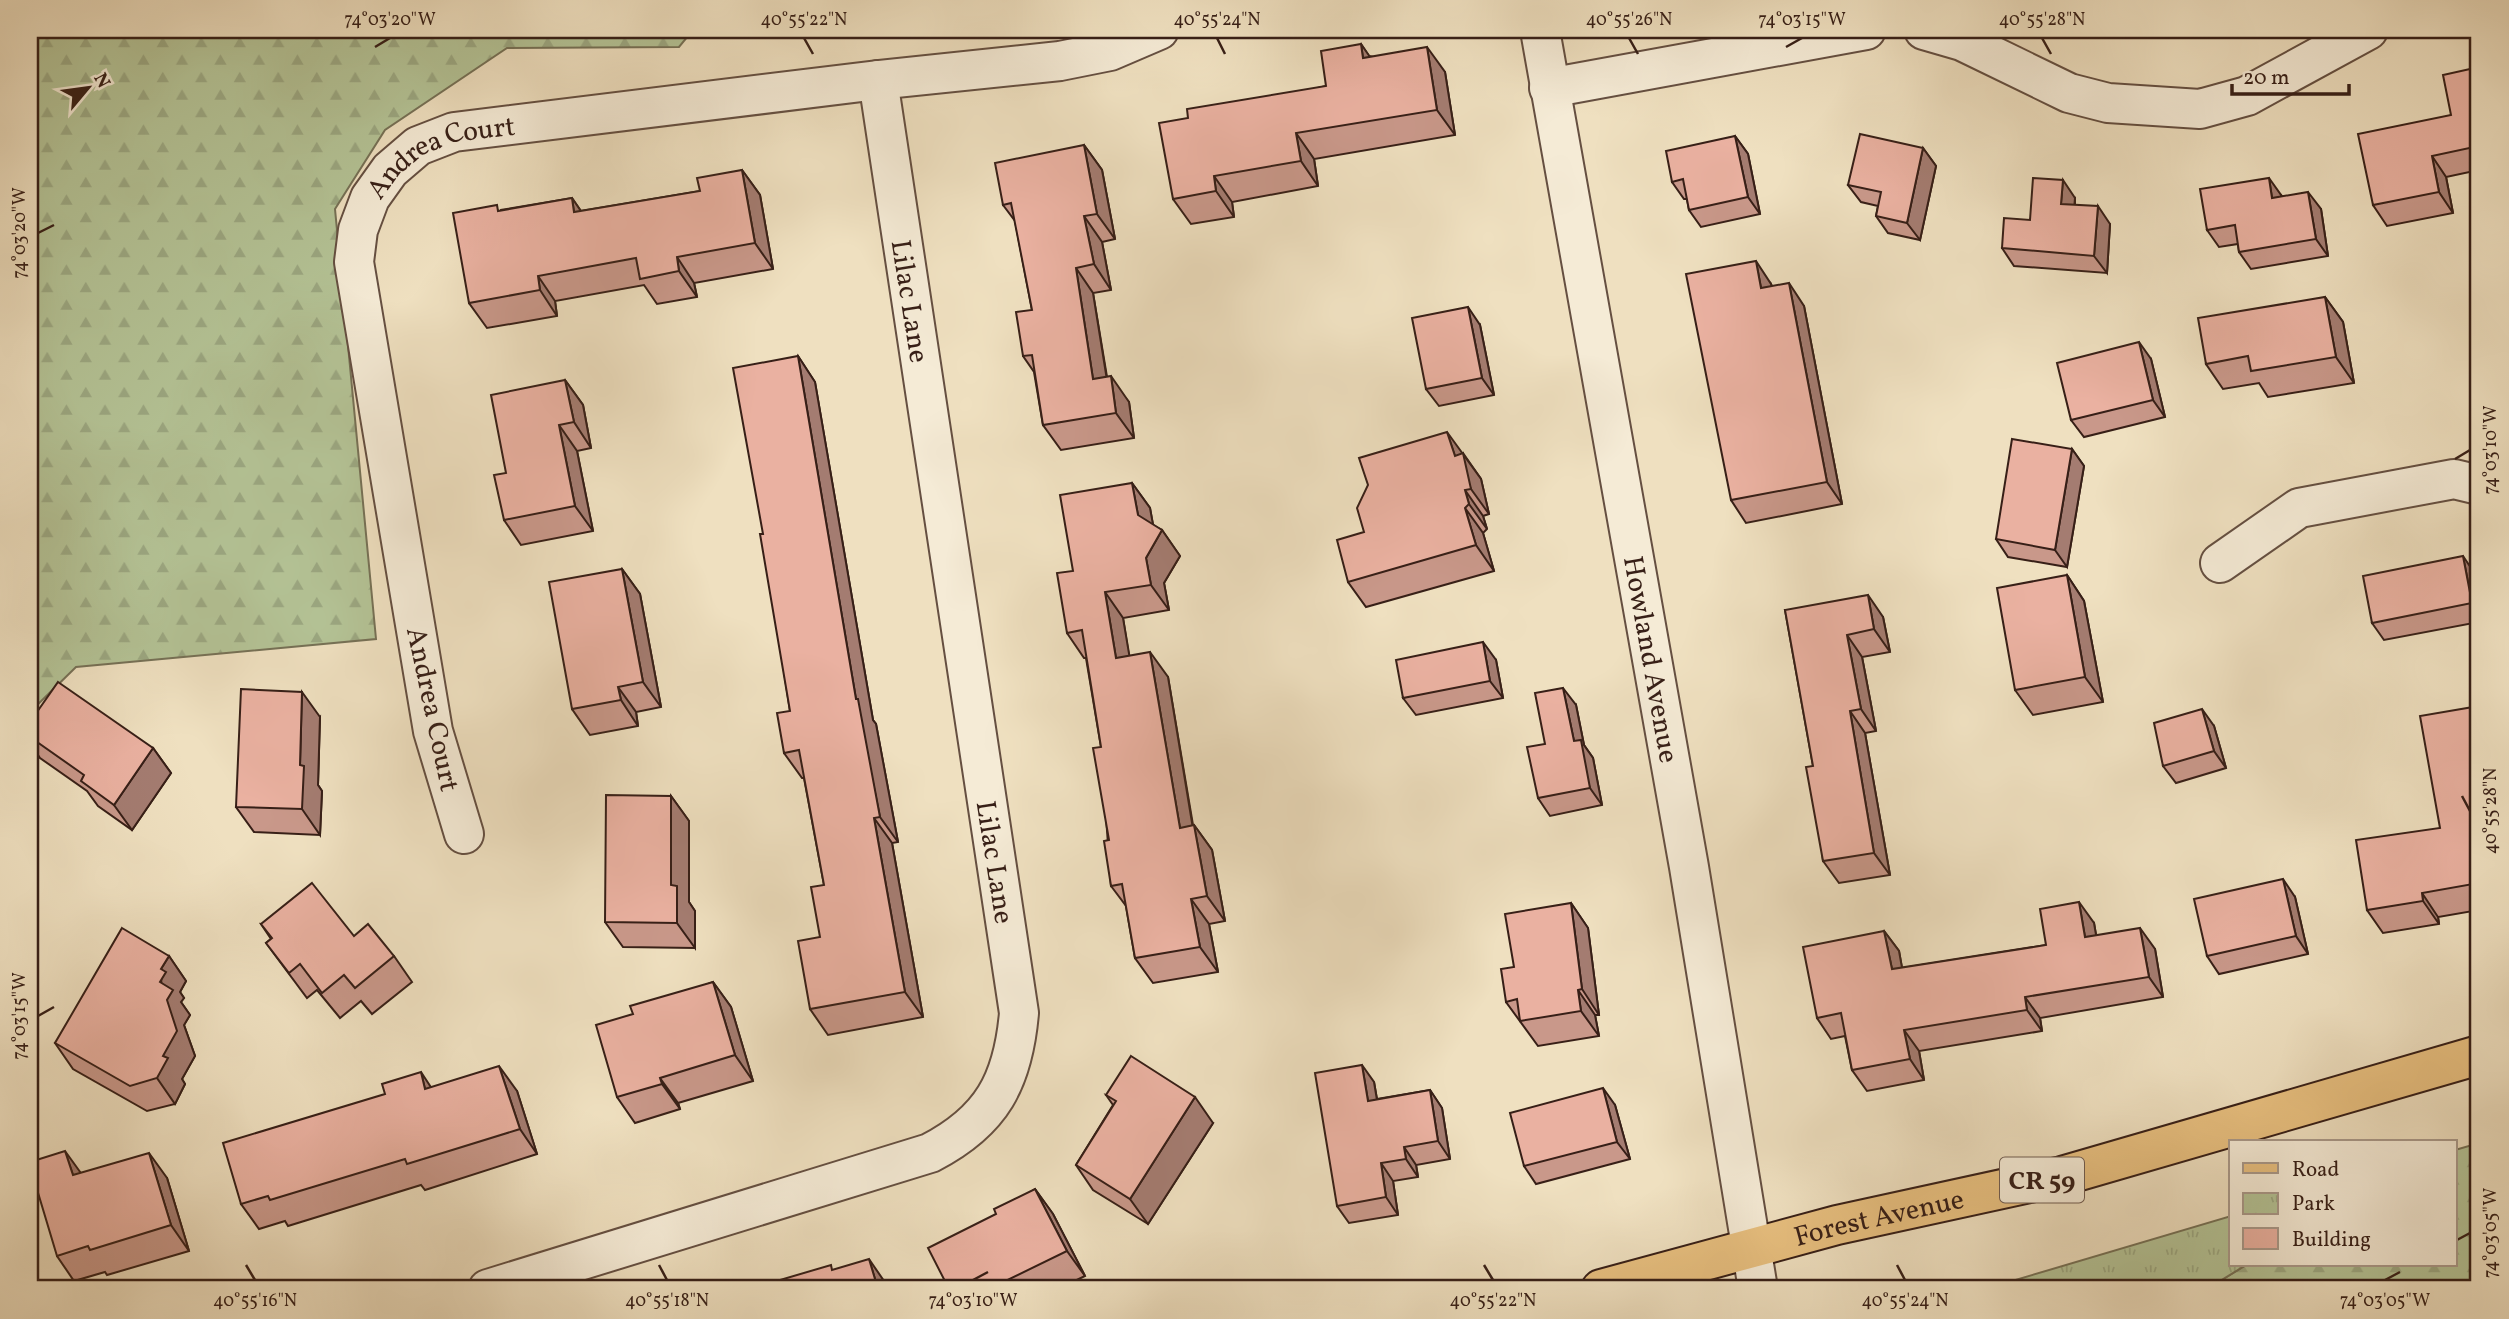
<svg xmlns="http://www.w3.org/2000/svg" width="2509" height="1319" viewBox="0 0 2509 1319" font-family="Vollkorn,serif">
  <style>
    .forest { fill: url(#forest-firs); stroke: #767156; stroke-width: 2 }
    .park { fill: url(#park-tufts); stroke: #767156; stroke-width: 2 }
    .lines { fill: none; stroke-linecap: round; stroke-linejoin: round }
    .minor-casing { stroke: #654f41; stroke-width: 42 }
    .tertiary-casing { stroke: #654f41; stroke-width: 42 }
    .primary-casing { stroke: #371f17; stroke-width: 42 }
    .minor { stroke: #f5ebd6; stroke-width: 38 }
    .tertiary { stroke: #f5ebd6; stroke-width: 38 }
    .primary { stroke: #e8c080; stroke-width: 38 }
    .wall { fill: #c9988a; stroke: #371f17; stroke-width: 2 }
    .shaded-wall { fill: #a47c71; stroke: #371f17; stroke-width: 2 }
    .building { fill: #eab1a1; stroke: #371f17; stroke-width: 2 }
    .ticks { fill: none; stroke: #371f17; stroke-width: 2.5 }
    .labels { text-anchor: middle; stroke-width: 5; stroke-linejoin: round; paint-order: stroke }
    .shield { fill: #f5ebd6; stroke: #705c50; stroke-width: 2 }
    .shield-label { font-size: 26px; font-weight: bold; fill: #371f17 }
    .street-label { font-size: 28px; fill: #371f17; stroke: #f5ebd6 }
    .neatline { fill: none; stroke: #371f17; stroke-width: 2.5 }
    .ticks-label { font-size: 18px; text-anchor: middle; fill: #371f17 }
  </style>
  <defs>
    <pattern id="forest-firs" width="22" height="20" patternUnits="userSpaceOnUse" patternTransform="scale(1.75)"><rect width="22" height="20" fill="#b4c396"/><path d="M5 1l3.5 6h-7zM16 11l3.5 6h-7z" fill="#9ba781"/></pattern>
    <pattern id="park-tufts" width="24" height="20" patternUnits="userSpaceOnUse" patternTransform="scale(1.75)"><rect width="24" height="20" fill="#b4c396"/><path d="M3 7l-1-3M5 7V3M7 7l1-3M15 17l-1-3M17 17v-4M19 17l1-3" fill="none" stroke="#9ba781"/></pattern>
  </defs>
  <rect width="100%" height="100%" fill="#efe0c0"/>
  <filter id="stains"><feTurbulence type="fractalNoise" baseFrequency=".00286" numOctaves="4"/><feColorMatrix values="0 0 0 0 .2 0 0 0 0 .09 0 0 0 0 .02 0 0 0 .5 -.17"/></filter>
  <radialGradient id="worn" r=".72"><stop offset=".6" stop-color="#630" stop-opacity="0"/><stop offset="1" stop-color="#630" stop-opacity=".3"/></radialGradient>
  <g class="forest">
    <polygon points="30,30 693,30 679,47 507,48 385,130 335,209 376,639 76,667 30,712"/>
    <polygon points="2479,1143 2479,1289 2207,1289 2246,1265 2455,1265 2455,1150"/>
  </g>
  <polygon class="park" points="2231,1216 2231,1265 2246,1265 2207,1289 1985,1289"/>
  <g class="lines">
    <g class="minor-casing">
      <g id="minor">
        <polyline points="1924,30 1962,41 2069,93 2108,103 2200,109 2247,96 2368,30"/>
        <polyline points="1549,88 1866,30"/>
        <polyline points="2220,563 2299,508 2454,479 2479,485"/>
        <path id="s1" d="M464 834 433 731 354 262 358 230 370 198 390 170 418 146 454 132 878 80 1060 61 1110 51 1159 30"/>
        <path d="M488 1289 930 1153C992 1121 1013 1081 1019 1013L878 80"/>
      </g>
    </g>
    <g class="tertiary-casing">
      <g id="tertiary">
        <path id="s2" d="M1540 30 1689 867 1758 1289"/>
      </g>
    </g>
    <g class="primary-casing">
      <g id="primary">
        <path id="s3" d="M1601 1289 1837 1225 2062 1176 2479 1055"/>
      </g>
    </g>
    <use href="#minor" class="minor"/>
    <use href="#tertiary" class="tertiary"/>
    <use href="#primary" class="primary"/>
  </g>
  <g class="wall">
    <polygon points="1361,44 1369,56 1445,72 1455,135 1314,159 1318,186 1232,202 1234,217 1191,224 1173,199 1188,118 1326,86"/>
    <polygon points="2479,67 2479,170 2446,177 2453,213 2387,226 2373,205 2451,115"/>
    <polygon points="1735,136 1748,154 1760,214 1701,227 1689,210 1687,199 1684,199 1672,182"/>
    <polygon points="1084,145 1102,170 1115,239 1102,242 1111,290 1093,293 1107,377 1129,402 1134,438 1061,450 1043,425 1034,372 1023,356 1032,310 1015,221 1003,205"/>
    <polygon points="1923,148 1936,166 1920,240 1888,233 1876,216 1878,206 1861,202 1848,185"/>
    <polygon points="742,170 760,195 773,269 694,283 697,297 657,304 644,285 555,301 557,316 487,328 469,303 501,210 572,198 581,211 700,191"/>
    <polygon points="2281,195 2282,196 2321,209 2328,256 2251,269 2239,252 2238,244 2219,247 2207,230"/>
    <polygon points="2075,198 2075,205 2110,224 2107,273 2014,266 2002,248 2030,220"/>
    <polygon points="1771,284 1772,286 1804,306 1842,504 1746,523 1731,500"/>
    <polygon points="2325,297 2343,322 2354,383 2268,397 2259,383 2223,389 2206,364"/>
    <polygon points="1480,325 1494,395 1439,406 1426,389"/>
    <polygon points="798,356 815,382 873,720 876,724 898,842 892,843 923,1017 828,1035 810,1009 820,937 824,885 804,778 802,778 784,753 790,711 763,534"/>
    <polygon points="2151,359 2165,417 2084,437 2071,420"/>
    <polygon points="565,380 583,405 591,448 577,451 593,531 521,545 504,520 506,473"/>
    <polygon points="2072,449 2084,466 2067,567 2008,557 1996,539"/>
    <polygon points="1463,453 1481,479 1489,514 1483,516 1487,529 1483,533 1494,571 1366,607 1348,582 1364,532"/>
    <polygon points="1132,483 1150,508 1153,525 1162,530 1180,556 1164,583 1169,610 1123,618 1129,656 1168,677 1193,825 1194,825 1212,850 1225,921 1209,924 1218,972 1153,983 1135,958 1126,906 1111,886 1101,747 1086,658 1084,658 1067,633 1073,571"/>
    <polygon points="622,569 640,594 661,707 636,712 638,726 590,735 572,709"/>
    <polygon points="2475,574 2479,595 2479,622 2384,640 2372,623"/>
    <polygon points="2067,575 2084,601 2103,702 2033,715 2015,690"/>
    <polygon points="1785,610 1883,617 1890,652 1862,657 1876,731 1865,733 1890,875 1839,883 1823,861 1813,766"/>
    <polygon points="1496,660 1503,698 1416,715 1403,698"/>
    <polygon points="1576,705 1584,745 1593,758 1602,805 1550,816 1538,798 1545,744"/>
    <polygon points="2479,706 2479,910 2438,917 2439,924 2383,933 2367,910 2440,828"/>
    <polygon points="320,717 318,785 322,791 320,835 254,832 236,807"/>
    <polygon points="30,722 153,748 171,773 132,830 98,806 87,791 40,758 30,743"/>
    <polygon points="2214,726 2226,768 2176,783 2163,766"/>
    <polygon points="671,796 689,821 689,902 695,911 695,948 623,947 605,922"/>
    <polygon points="2295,897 2308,954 2219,974 2207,956"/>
    <polygon points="1571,903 1588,928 1599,1015 1595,1015 1599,1036 1538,1046 1506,1002 1514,967"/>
    <polygon points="2094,923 2096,935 2155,949 2163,997 2040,1018 2042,1031 1919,1051 1924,1080 1867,1091 1852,1070 1845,1036 1831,1039 1817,1018 1884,931 1899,951 1902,968 2046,945"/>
    <polygon points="261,924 354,936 394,956 412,982 372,1014 361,1001 340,1018 317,990 307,998 266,943 271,939"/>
    <polygon points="169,956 186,981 180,992 184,998 181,1002 190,1015 184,1025 195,1056 182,1079 185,1084 175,1104 147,1111 73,1069 55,1043"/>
    <polygon points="713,982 731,1007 753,1081 678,1103 680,1109 635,1123 617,1097 633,1014"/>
    <polygon points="1374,1082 1377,1099 1430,1090 1442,1108 1450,1159 1416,1165 1418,1177 1393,1181 1398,1215 1349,1223 1337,1206"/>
    <polygon points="431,1087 517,1091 537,1154 425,1190 421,1185 288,1226 285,1221 259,1229 241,1204"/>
    <polygon points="1106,1095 1213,1123 1148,1224 1093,1190 1076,1165 1113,1105"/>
    <polygon points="1615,1105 1630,1159 1536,1184 1524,1166"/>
    <polygon points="81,1173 167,1178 189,1251 107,1275 105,1272 74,1281 57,1256"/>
    <polygon points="1035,1189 1053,1214 1085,1276 1058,1289 949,1289 996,1214"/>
  </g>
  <g class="shaded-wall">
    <polygon points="1361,44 1379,70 1363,58"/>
    <polygon points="1427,47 1445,72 1455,135 1437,110"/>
    <polygon points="1296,133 1314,159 1318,186 1301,161"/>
    <polygon points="1735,136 1748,154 1760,214 1748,197"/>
    <polygon points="1084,145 1102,170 1115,239 1097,214"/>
    <polygon points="1923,148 1936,166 1920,240 1907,223"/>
    <polygon points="2432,156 2446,177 2453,213 2439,192"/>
    <polygon points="742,170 760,195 773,269 755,243"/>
    <polygon points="1214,176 1232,202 1234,217 1216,191"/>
    <polygon points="2269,178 2281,195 2285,215 2272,198"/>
    <polygon points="2063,180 2075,198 2073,221 2061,204"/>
    <polygon points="2308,192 2321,209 2328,256 2316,239"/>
    <polygon points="572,198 589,223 574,212"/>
    <polygon points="2098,206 2110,224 2107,273 2094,256"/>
    <polygon points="1084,216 1102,242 1111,290 1094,264"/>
    <polygon points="677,257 694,283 697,297 679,271"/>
    <polygon points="1756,261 1771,284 1777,311 1761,288"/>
    <polygon points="1076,268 1093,293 1111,405 1093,379"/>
    <polygon points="538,276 555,301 557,316 540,290"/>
    <polygon points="1789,283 1804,306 1842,504 1827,482"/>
    <polygon points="2325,297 2343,322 2354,383 2336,357"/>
    <polygon points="1468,307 1480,325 1494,395 1482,378"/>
    <polygon points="2139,342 2151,359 2165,417 2153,400"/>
    <polygon points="798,356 815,382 873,720 876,724 898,842 880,817 856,699"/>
    <polygon points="1111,376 1129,402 1134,438 1116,413"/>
    <polygon points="565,380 583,405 591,448 574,422"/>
    <polygon points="559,425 577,451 593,531 575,506"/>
    <polygon points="1447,432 1481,479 1489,514 1471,489 1455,456"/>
    <polygon points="2072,449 2084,466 2067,567 2055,550"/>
    <polygon points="1132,483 1150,508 1156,541 1138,515"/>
    <polygon points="1465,490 1483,516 1487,529 1469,504"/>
    <polygon points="1465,508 1483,533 1494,571 1476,545"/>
    <polygon points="1162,530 1180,556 1164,583 1169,610 1151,585 1146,558"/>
    <polygon points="2463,556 2475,574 2479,595 2479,614 2472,603"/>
    <polygon points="622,569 640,594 661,707 643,682"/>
    <polygon points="2067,575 2084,601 2103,702 2085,677"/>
    <polygon points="1105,592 1123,618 1134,683 1116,658"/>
    <polygon points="1868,595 1883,617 1890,652 1874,629"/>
    <polygon points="1847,635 1862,657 1876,731 1861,709"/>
    <polygon points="1483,642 1496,660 1503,698 1490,681"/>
    <polygon points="1150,652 1168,677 1197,853 1180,828"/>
    <polygon points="618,687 636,712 638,726 621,700"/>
    <polygon points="1563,688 1576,705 1584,745 1593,758 1602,805 1590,788 1574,741"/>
    <polygon points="302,692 320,717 318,785 322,791 320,835 302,809 300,765"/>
    <polygon points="2202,709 2214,726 2226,768 2214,751"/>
    <polygon points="1850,711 1865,733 1890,875 1874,853"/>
    <polygon points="153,748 171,773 132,830 114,805"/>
    <polygon points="671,796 689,821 689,902 695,911 695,948 677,923 671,885"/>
    <polygon points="874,818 892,843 923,1017 905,992"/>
    <polygon points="1194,825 1212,850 1225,921 1207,896"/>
    <polygon points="2283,879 2295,897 2308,954 2296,936"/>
    <polygon points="2422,893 2438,917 2439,924 2423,901"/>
    <polygon points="1191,899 1209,924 1218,972 1200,947"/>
    <polygon points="2079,902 2094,923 2100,958 2085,937"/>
    <polygon points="1571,903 1588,928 1599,1015 1582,989"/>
    <polygon points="2140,928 2155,949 2163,997 2149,977"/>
    <polygon points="1884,931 1899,951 1906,990 1892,969"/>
    <polygon points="169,956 186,981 180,992 184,998 181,1002 190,1015 184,1025 195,1056 182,1079 185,1084 175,1104 157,1078 163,1056 161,969"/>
    <polygon points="713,982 731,1007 753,1081 735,1055"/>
    <polygon points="1578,990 1595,1015 1599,1036 1581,1011"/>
    <polygon points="2025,997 2040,1018 2042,1031 2027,1010"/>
    <polygon points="1904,1030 1919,1051 1924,1080 1910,1059"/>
    <polygon points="1362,1065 1374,1082 1380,1118 1368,1101"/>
    <polygon points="499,1066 517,1091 537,1154 520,1129"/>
    <polygon points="421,1072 438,1098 425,1089"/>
    <polygon points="660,1078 678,1103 680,1109 662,1084"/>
    <polygon points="1603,1088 1615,1105 1630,1159 1617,1142"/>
    <polygon points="1430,1090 1442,1108 1450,1159 1438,1141"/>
    <polygon points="1195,1097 1213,1123 1148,1224 1130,1199"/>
    <polygon points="1404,1147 1416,1165 1418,1177 1406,1159"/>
    <polygon points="65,1151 83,1176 73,1175"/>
    <polygon points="149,1153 167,1178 189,1251 171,1225"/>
    <polygon points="1381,1163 1393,1181 1398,1215 1386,1197"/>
    <polygon points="1035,1189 1053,1214 1085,1276 1067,1251"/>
    <polygon points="869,1259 884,1281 886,1289 878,1289"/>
  </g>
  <g class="building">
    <polygon points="1361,44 1363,58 1427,47 1437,110 1296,133 1301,161 1214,176 1216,191 1173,199 1159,123 1188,118 1187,109 1326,86 1321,51"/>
    <polygon points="2479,67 2479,146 2432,156 2439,192 2373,205 2358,134 2451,115 2443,75"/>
    <polygon points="1860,134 1923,148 1907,223 1876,216 1881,192 1848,185"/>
    <polygon points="1735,136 1748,197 1689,210 1683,179 1672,182 1666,151"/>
    <polygon points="1084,145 1097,214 1084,216 1094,264 1076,268 1093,379 1111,376 1116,413 1043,425 1032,355 1023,356 1016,312 1032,310 1011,203 1003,205 995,163"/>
    <polygon points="742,170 755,243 677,257 679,271 640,279 636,258 538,276 540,290 469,303 453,213 497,205 498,211 572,198 574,212 700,191 697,178"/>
    <polygon points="2033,178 2063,180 2061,204 2098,206 2094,256 2002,248 2004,218 2030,220"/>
    <polygon points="2269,178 2272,198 2308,192 2316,239 2239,252 2235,225 2207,230 2200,189"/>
    <polygon points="1756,261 1761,288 1789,283 1827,482 1731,500 1686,274"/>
    <polygon points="2325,297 2336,357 2251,371 2248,356 2206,364 2198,318"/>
    <polygon points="1468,307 1482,378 1426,389 1412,318"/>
    <polygon points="2139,342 2153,400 2071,420 2057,363"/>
    <polygon points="798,356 856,699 858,699 880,817 874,818 905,992 810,1009 798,941 820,937 811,887 824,885 799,750 784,753 777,713 790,711 760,534 763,534 733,368"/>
    <polygon points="565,380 574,422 559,425 575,506 504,520 494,475 506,473 491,395"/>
    <polygon points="1447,432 1455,456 1463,453 1471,489 1465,490 1469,504 1465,508 1476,545 1348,582 1337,540 1364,532 1357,508 1368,485 1359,458"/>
    <polygon points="2012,439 2072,449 2055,550 1996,539"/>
    <polygon points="1132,483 1138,515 1162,530 1146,558 1151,585 1105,592 1116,658 1150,652 1180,828 1194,825 1207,896 1191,899 1200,947 1135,958 1122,884 1111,886 1104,841 1109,840 1093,748 1101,747 1082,630 1067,633 1057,573 1073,571 1060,495"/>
    <polygon points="2463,556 2472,603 2372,623 2363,576"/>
    <polygon points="622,569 643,682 618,687 621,700 572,709 549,582"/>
    <polygon points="2067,575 2085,677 2015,690 1997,588"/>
    <polygon points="1868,595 1874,629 1847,635 1861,709 1850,711 1874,853 1823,861 1806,767 1813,766 1785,610"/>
    <polygon points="1483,642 1490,681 1403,698 1396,660"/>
    <polygon points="58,682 153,748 114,805 81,781 84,775 30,737 30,722"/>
    <polygon points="1563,688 1574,741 1581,740 1590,788 1538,798 1527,747 1545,744 1535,693"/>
    <polygon points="241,689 302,692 300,765 304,766 302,809 236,807"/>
    <polygon points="2479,706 2479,883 2422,893 2423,901 2367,910 2356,840 2440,828 2420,716"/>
    <polygon points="2202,709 2214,751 2163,766 2154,723"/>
    <polygon points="606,795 671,796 671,885 677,886 677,923 605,922"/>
    <polygon points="2283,879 2296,936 2207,956 2194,899"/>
    <polygon points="312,883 354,936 368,924 394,956 355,988 344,975 322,993 300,964 289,973 266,943 272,938 261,924"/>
    <polygon points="2079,902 2085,937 2140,928 2149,977 2025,997 2027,1010 1904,1030 1910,1059 1852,1070 1841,1013 1817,1018 1803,947 1884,931 1892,969 2046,945 2040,909"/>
    <polygon points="1571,903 1582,989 1578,990 1581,1011 1520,1021 1517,999 1506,1002 1501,969 1514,967 1505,914"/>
    <polygon points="122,928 169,956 161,969 166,972 160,982 173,990 167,1000 177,1031 163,1056 168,1058 157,1078 130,1086 55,1043"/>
    <polygon points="713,982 735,1055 660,1078 662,1084 617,1097 596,1025 633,1014 630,1006"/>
    <polygon points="1131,1056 1195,1097 1130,1199 1076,1165 1116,1101 1106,1095"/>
    <polygon points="1362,1065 1368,1101 1430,1090 1438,1141 1404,1147 1406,1159 1381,1163 1386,1197 1337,1206 1315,1073"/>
    <polygon points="499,1066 520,1129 407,1164 405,1159 270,1200 268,1196 241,1204 223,1143 385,1094 382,1084 421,1072 425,1089"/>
    <polygon points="1603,1088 1617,1142 1524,1166 1510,1113"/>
    <polygon points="65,1151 73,1175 149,1153 171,1225 90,1250 88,1246 57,1256 30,1166 30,1162"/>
    <polygon points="1035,1189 1067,1251 989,1289 949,1289 928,1248 996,1214 994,1209"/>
    <polygon points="869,1259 878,1289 765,1289 763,1285 831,1265 832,1270"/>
  </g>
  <path class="ticks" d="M804 38 813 54M1217 38 1225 54M1629 38 1638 54M2042 38 2051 54M375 47 390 38M1786 47 1802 38M38 233 54 225M2455 459 2470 450M2462 796 2470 811M38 1016 54 1007M2455 1241 2470 1233M246 1265 255 1280M659 1265 667 1280M1484 1265 1493 1280M1897 1265 1905 1280M973 1280 988 1272M2385 1280 2400 1272"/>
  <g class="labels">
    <rect class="shield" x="2000" y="1157.5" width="84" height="45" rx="5"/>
    <g class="shield-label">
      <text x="2042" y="1189">CR 59</text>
    </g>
    <g class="street-label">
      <text dy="10" stroke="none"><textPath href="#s1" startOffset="737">Andrea Court</textPath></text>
      <text transform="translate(911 301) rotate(81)" y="10">Lilac Lane</text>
      <text dy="10" stroke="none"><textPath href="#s2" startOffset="639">Howland Avenue</textPath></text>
      <text transform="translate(434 709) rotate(78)" y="10">Andrea Court</text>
      <text transform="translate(996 862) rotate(81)" y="10">Lilac Lane</text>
      <text dy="10" stroke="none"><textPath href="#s3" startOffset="287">Forest Avenue</textPath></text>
    </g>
  </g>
  <rect width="2509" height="1319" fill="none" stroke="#efe0c0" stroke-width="77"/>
  <rect x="2229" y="1140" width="228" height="126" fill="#f5ebd6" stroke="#a9998a" stroke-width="2"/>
  <rect x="2243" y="1163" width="35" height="10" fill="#e8c080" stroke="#a9998a" stroke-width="2"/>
  <text x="2292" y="1176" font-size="21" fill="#371f17">Road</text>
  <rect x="2243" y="1193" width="35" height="21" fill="url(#park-tufts)" stroke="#a9998a" stroke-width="2"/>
  <text x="2292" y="1210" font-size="21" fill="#371f17">Park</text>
  <rect x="2243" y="1228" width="35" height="21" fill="#eab1a1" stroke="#a9998a" stroke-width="2"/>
  <text x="2292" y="1246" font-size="21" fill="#371f17">Building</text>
  <g transform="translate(88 88) rotate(61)" stroke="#f5ebd6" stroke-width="5" paint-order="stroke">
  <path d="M0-5L12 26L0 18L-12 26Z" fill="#371f17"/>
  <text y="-10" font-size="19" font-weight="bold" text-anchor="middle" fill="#371f17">N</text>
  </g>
  <path d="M2232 84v10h117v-10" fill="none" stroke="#371f17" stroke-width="3.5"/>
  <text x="2243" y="84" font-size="21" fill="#371f17" stroke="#f5ebd6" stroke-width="5" paint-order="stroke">20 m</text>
  <rect x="38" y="38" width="2432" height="1242" class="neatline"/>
  <g class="ticks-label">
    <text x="390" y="25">74°03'20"W</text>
    <text x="804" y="25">40°55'22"N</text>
    <text x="1217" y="25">40°55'24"N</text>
    <text x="1629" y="25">40°55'26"N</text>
    <text x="1802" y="25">74°03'15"W</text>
    <text x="2042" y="25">40°55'28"N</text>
    <text transform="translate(19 233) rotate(-90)" y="6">74°03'20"W</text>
    <text transform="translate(2490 450) rotate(-90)" y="6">74°03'10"W</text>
    <text transform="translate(2490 811) rotate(-90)" y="6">40°55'28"N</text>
    <text transform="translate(19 1016) rotate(-90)" y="6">74°03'15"W</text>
    <text transform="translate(2490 1233) rotate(-90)" y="6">74°03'05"W</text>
    <text x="255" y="1306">40°55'16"N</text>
    <text x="667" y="1306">40°55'18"N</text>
    <text x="973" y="1306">74°03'10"W</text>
    <text x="1493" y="1306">40°55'22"N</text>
    <text x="1905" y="1306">40°55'24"N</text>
    <text x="2385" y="1306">74°03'05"W</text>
  </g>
  <rect width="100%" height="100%" filter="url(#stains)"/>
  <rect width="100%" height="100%" fill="url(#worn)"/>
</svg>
